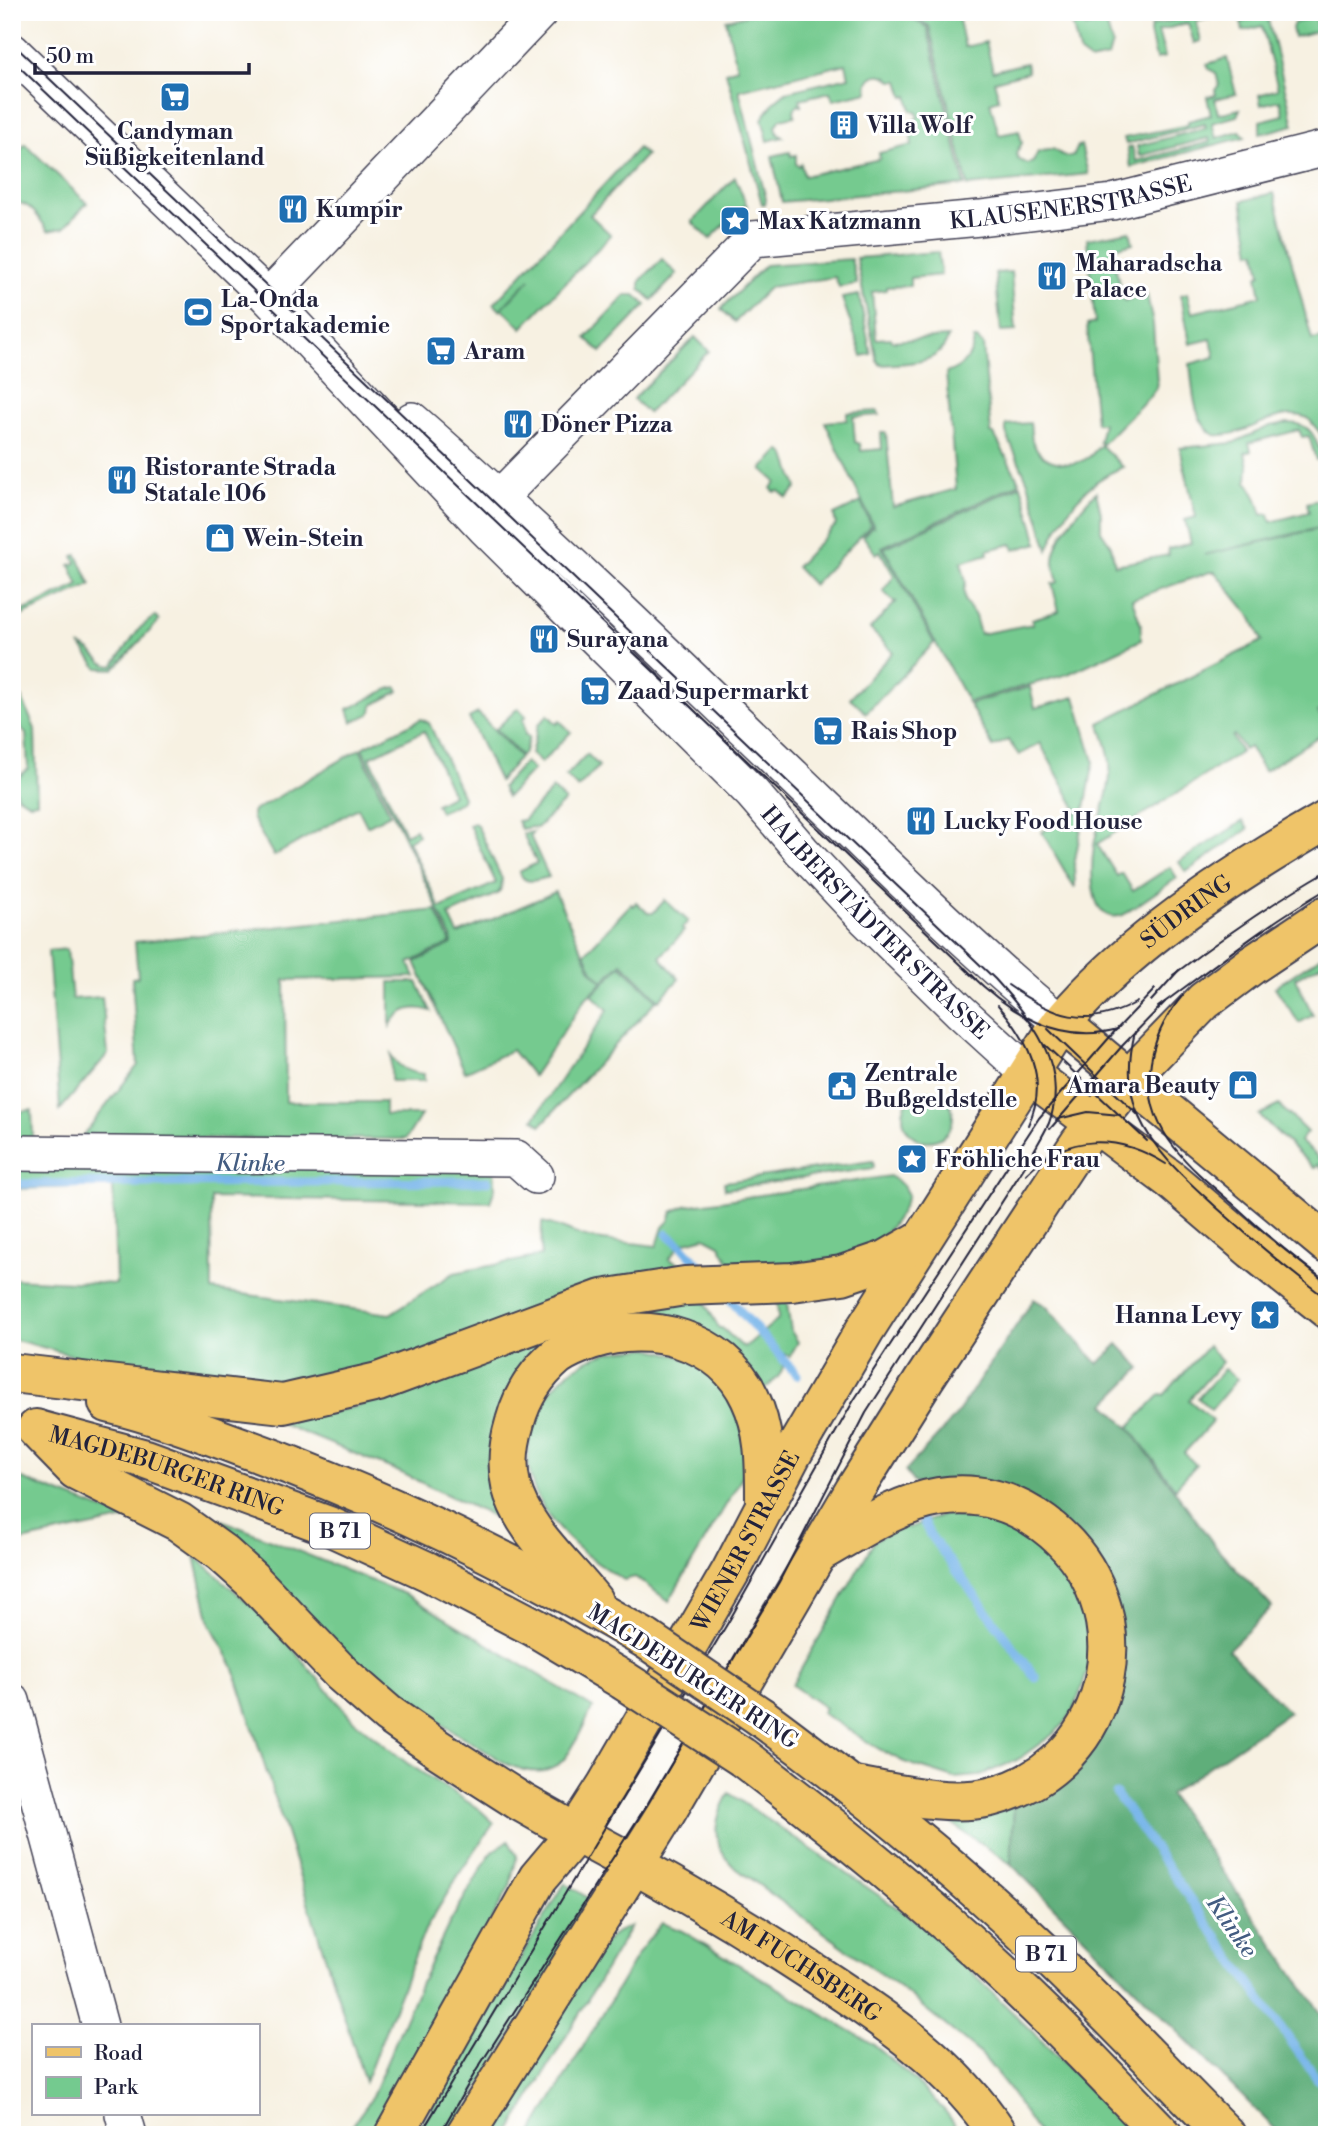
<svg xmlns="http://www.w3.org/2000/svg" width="1339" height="2147" viewBox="0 0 1339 2147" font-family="'Libre Bodoni',serif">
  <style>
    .green { fill: #74ca8f; stroke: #4b7665; stroke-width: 2 }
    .forest { fill: #5fae7a; stroke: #40685a; stroke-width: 2 }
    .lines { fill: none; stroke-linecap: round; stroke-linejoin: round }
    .stream { stroke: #75b4e9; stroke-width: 9 }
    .minor-casing { stroke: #424154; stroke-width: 38 }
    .major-casing { stroke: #424154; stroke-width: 42 }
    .highway-casing { stroke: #424154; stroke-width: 42 }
    .minor { stroke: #fff; stroke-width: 35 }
    .major { stroke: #efc469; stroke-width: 38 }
    .highway { stroke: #efc469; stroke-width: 38 }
    .tram { stroke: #22223b; stroke-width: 2 }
    .highway-bridge-casing { stroke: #424154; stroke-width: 42; stroke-linecap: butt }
    .highway-bridge { stroke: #efc469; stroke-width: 38 }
    .labels { text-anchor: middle; stroke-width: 6; stroke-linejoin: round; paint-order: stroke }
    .shield { fill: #fff; stroke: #646476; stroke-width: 2 }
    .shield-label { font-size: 21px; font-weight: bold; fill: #22223b }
    .poi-label { font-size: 23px; font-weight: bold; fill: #22223b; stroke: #fff; text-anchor: start }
    .street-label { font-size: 23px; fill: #22223b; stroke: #fff }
    .water-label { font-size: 24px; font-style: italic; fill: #435c81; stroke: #fff }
  </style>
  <rect width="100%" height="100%" fill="#fff"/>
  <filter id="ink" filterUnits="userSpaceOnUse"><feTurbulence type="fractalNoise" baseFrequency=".0143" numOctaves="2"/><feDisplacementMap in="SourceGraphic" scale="14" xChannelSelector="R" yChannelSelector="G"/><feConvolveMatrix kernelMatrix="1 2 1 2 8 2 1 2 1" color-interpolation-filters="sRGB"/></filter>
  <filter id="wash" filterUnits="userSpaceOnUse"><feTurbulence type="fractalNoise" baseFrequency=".00686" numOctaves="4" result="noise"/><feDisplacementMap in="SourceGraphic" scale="28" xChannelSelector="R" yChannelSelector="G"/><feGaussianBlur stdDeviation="1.57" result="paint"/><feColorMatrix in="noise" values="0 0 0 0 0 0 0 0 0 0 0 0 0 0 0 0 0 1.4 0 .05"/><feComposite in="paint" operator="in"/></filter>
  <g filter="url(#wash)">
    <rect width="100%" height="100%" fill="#f7f1e2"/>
    <g class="green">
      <path d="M758 12H899L927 27 965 185 782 202 772 156 790 152 791 156 796 155V164L799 166 801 164 804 176 880 159 879 153 912 145 910 124 918 117 917 113 911 110 908 96 904 97 899 81H892C882 69 864 75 868 92L833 100 830 92 800 99 801 106 798 105 794 110 795 116 781 119 776 126 778 134 783 137 768 141 762 119 775 101 786 92 849 77 846 64 739 90 766 199 765 204H762L726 72 737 68 726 20Z"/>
      <polygon points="923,12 957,12 965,47 986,42 993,71 1026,63 1028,72 994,81 999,99 990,102 999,135 1019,131 1022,143 1016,153 1018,159 1028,164 1033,162 1038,152 1053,149 1066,157 1074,155 1078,146 1081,145 1088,174 968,186 929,26 910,15"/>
      <polygon points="1205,12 1213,12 1217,16 1196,22 1201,41 1194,43 1188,23 1158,31 1165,57 1156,59 1150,33 1151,26"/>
      <polygon points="1258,12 1266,12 1294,125 1260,134 1260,121 1284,115 1280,100 1261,105 1259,95 1278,89 1262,26 1243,31 1241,22 1259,17"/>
      <polygon points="1313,12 1316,12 1317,31 1294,37 1292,28 1294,23 1313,17"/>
      <polygon points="1084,20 1086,27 1106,22 1112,44 1108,57 1091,61 1079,52 1072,23"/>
      <polygon points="1227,58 1236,94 1215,99 1218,114 1240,109 1237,116 1212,123 1216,138 1240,131 1245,137 1131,167 1127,148 1132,147 1136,161 1210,142 1209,138 1139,156 1137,146 1206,128 1205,124 1126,144 1124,138 1188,125 1188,121 1211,115 1207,97 1216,95 1215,90 1219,85 1216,73 1209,69 1207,64"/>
      <path d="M25 144 87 203 64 228 48 231C39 218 30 200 12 203V158Z"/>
      <polygon points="638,148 646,155 590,215 611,235 522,328 502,308 530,279 500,310 494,304"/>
      <polygon points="735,177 747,206 742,207 710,239 692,222"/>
      <path d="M1274 193 1312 340 1327 337V456L1321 434 1308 418C1273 405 1248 439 1214 435 1192 421 1193 387 1190 364L1215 357 1211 339 1190 344 1181 295 1187 293 1192 313 1261 296 1257 276 1261 274 1256 251 1251 252 1242 201Z"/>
      <polygon points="1130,231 1133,243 1111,249 1124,301 1147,295 1153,324 1157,381 1156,388 1151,395 1102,444 1099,442 1103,423 1096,423 1087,325 1095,323 1087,239"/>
      <path d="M938 252 941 275 910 278V286L886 287V290L872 292 876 339 891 338V341L948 337C941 366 904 363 881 365L877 361 856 258Z"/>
      <polygon points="662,259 677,274 652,300 640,289 640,281"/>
      <polygon points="851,259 857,284 839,287 835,277 770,287 735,322 721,309 765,265"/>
      <polygon points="1011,272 1016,331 1001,332 995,273"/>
      <polygon points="626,295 635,295 646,305 601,352 586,338"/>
      <polygon points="859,295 871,354 862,356 842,298"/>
      <polygon points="695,337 709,351 648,413 633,399"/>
      <path d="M974 339H977L983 345 991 433 994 434 1020 483 882 547 934 643 866 713 850 698 893 652 870 629 897 601 894 602 883 591 894 576 880 551 876 554 863 536 872 526 874 527 825 422 847 420V413L878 411 879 415 853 417 855 442 860 444 861 451 882 449 881 433H886L893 507 956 489 946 373C963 367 973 356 974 339Z"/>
      <path d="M1030 423C1031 428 1031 435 1032 440 1040 463 1070 470 1089 457 1093 454 1097 448 1101 445L1123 467C1085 482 1063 512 1048 550L1028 482 1006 433V425Z"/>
      <path d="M1288 423C1312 423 1316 438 1322 458L1316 460 1309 436 1302 437 1299 430 1249 443 1251 451 1245 453 1248 466 1247 481 1257 499 1262 515 1269 514 1271 522 1309 512 1307 503 1326 498 1319 475 1327 473V526L1204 555 1327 527V707L1318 712 1323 719 1327 717V731L1264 771 1249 747 1244 750 1234 735 1232 737 1241 752 1097 844 1117 876 1122 873 1133 891 1170 867 1177 878 1123 915C1087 927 1091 866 1094 845 1098 822 1108 799 1110 776 1112 757 1105 740 1099 723L1262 641 1252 618 1215 572H1210L1132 599 1141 625V640L1068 674 968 702 884 548 1021 485 1038 543 1014 550 1012 544 987 550 988 554 961 562 966 582 964 590 965 601 975 616 980 634 1033 624 1032 619 1059 611 1052 584 1058 582C1057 577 1054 570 1054 565 1052 541 1080 508 1096 492L1101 513V531L1111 546 1115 565 1169 555 1168 549 1191 543 1185 520 1196 517 1180 448 1233 443 1270 426Z"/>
      <polygon points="780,450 786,455 797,488 787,498 779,491 774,492 771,488 776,482 762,469"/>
      <polygon points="861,502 871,525 813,585 796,567 836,525 834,515"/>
      <polygon points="77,555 91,585 12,620 12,616 79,585 70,565 76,563 73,556"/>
      <path d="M155 616 159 621 114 669 98 668 81 646C95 649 97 665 113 666L140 628Z"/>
      <polygon points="12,675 35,729 37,802 30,803 17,796 14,782 28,768 26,734 12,717"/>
      <path d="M397 687 399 691 373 705 370 714 352 722 348 709C364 703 382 689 397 687Z"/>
      <polygon points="1030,687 1035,708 1075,697 1094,761 1074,865 1075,886 1074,887 1042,832 1078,812 1040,743 1019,755 1008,740 993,747 969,704"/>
      <polygon points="518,708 526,716 523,719 525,735 529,737 525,751 521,756 496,729"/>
      <polygon points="478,713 520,757 499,781 469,718"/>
      <polygon points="548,715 557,724 560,721 571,732 541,763 531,754 538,725"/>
      <polygon points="421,719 429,723 463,797 461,802 440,812 436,804 453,795 424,731 370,757 405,834 415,829 418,835 408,841 440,908 496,883 469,825 474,823 477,825 502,879 501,889 497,894 449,915 458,934 555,892 592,972 603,982 585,999 533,1076 512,1050 465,1072 415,962 452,944 451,937 362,748"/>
      <polygon points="360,749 390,814 367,826 358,808 274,856 252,818 252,812"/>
      <polygon points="587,754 599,766 578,788 566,776"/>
      <polygon points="525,762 533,770 507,797 502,787"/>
      <polygon points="553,789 565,801 537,828 531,827 521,829 517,821 523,820"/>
      <polygon points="1243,821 1248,829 1186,872 1179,862"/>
      <path d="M533 832 530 836 549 877C536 880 525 886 519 872L537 863 523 834Z"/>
      <polygon points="665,900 688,921 682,928 684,931 660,957 679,979 659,1000 622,963 603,981 593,971 585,953 631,904 633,906 636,902 648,913 653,913"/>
      <polygon points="436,910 451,943 409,963 415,977 285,980 286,1102 385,1102 385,1115 421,1115 406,1139 81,1138 138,1065 132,978 138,977 135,942"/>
      <polygon points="67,949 72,999 102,997 108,1054 60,1110 48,951"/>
      <polygon points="1327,952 1327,961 1295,978 1313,1015 1299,1023 1275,987"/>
      <polygon points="621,965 657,1000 541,1125 534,1119 608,1010 592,995"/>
      <path d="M390 982H417L431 1011C413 1005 399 1010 390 1026Z"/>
      <path d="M391 1055C399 1068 409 1073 424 1074V1081H391Z"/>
      <circle cx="928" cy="1116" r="25"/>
      <polygon points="1279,1105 1307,1132 1300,1141 1327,1165 1324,1170 1318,1164 1314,1168 1259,1115"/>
      <polygon points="32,1110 33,1139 12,1139 12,1112"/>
      <polygon points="873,1161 874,1168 725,1189 724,1182"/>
      <path d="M494 1166 495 1188 490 1202 211 1198 212 1290 390 1314 454 1273 541 1256 542 1222C559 1225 572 1234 589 1238 612 1242 635 1243 657 1246L663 1227 669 1221 672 1212 685 1206 890 1176 903 1186 908 1195C903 1213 886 1236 869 1247 845 1262 766 1267 734 1271L720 1245 705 1237 682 1243 669 1259 685 1266 689 1271 400 1359 288 1387 149 1376 12 1339V1279L116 1284 113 1186 12 1189V1168Z"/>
      <path d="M786 1297 791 1331 798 1342 790 1356 785 1354C784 1372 779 1379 764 1389L621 1310 704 1301 719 1328H722L744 1348 778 1319 777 1298Z"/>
      <polygon points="560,1330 502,1521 395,1470 279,1423 283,1420 355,1407"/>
      <polygon points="1208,1346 1222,1362 1189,1400 1213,1421 1184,1453 1196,1465 1175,1488 1129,1427 1161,1394 1164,1395"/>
      <path d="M649 1348C662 1352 679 1354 691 1361 723 1378 748 1421 747 1457 747 1469 742 1478 736 1488L669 1601 635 1577 624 1580C561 1544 501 1484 541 1406 555 1380 577 1362 606 1353 619 1349 635 1350 649 1348Z"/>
      <polygon points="1224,1369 1237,1379 1211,1410 1198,1398"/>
      <polygon points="12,1475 127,1519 12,1543"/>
      <polygon points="960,1513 998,1516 1045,1545 1083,1598 1091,1661 1074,1710 1064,1724 1052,1735 1017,1760 979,1776 954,1778 904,1762 879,1749 822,1713 825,1708 792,1685 875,1540 905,1523 908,1528 943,1515"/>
      <path d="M219 1519 407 1595 593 1708C570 1749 563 1789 507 1764L394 1695 374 1680 215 1528Z"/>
      <polygon points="195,1556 270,1622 352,1719 407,1763 479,1809 494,1823 461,1871 425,1930 365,2082 233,1666 210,1623"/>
      <path d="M729 1793 928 1929 1137 2135H1039L1007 2086 982 2055 901 1989 733 1866C710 1842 713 1821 729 1793Z"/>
      <polygon points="1014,1807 1011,1864 949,1822 948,1818"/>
      <polygon points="508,1840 517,1856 510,1886 384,2120 376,2135 345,2135 371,2099 421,1982 449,1924 490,1854"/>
      <polygon points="565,1883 594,1902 450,2135 416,2135"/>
      <polygon points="662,1923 682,1931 874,2045 908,2074 945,2111 963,2135 531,2135 639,1952"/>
      <polygon points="631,1926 508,2135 484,2135 601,1946 617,1932"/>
    </g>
    <polygon class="forest" points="1034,1299 1046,1306 1098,1364 1118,1344 1141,1368 1105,1404 1130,1429 1216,1547 1272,1607 1228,1650 1289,1712 1169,1794 1327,2022 1327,2135 1281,2135 1011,1864 1014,1807 1087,1748 1093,1556 914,1483 905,1471 954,1418"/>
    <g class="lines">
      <g class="stream">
        <polyline points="12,1184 488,1181"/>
        <polyline points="667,1234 683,1247 708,1275"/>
        <polyline points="727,1296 797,1375"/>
        <polyline points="923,1521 930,1535 1036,1678"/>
        <polyline points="1116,1794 1318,2080"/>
      </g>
    </g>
  </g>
  <g filter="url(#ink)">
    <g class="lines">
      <g class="minor-casing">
        <g id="minor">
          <path id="s1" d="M12 51 268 297 485 528 752 793 802 851 866 919 960 1011 1029 1074"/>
          <polyline points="268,297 540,12"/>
          <path d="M412 420C552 542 685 672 819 801 898 876 976 954 1061 1023"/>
          <path id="s2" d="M490 515 500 497 753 239 980 218 1112 202 1327 148"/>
          <polyline points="12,1153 516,1158 536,1176"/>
          <polyline points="12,1701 100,2026"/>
          <polyline points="123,2114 129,2135"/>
        </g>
      </g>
      <g class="major-casing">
        <g id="major">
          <polyline points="1061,1023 1327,1244"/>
          <polyline points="1029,1074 1171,1180 1253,1250 1327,1309"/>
          <path id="s3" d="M576 1833C660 1877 737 1922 816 1974 885 2019 953 2064 999 2135"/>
          <path id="s4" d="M394 2135 538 1878 576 1833 606 1786 731 1571 791 1456 866 1328 1056 1030C1121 947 1236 872 1327 820"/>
          <polyline points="465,2135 666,1813 854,1491 925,1378 1079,1144 1144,1063 1204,1001 1252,965 1327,915"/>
        </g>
      </g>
      <g class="highway-casing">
        <g id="highway">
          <polyline points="12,1373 283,1404 378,1382 602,1299 685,1286 792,1282 842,1275 886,1260 921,1240"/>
          <path d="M108 1403C153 1414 196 1430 239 1446 381 1497 516 1563 646 1639"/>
          <polyline points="36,1429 76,1470 179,1522 222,1553 251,1579 342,1674 388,1714 438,1749 521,1802 576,1833"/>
          <path id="s5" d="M38 1430 146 1459 329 1526 427 1571 534 1627 623 1680"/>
          <path d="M820 1552C857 1531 896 1504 939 1497 977 1491 1013 1501 1044 1524 1149 1602 1118 1766 990 1797 948 1807 896 1793 854 1786"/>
          <path d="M593 1601C565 1565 522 1530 511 1485 506 1464 509 1442 515 1422 522 1396 537 1373 557 1356 567 1349 580 1344 591 1340 649 1321 722 1338 750 1398 766 1431 765 1467 765 1503"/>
          <path d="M761 1717C861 1791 957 1869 1046 1954 1108 2013 1166 2075 1226 2135"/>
          <path d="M742 1757C850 1839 955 1925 1051 2020 1089 2058 1126 2097 1163 2135"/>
        </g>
      </g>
      <use href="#minor" class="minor"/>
      <use href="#major" class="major"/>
      <use href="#highway" class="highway"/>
      <g class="tram">
        <path d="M12 43 995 979C1031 1019 1070 1066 1049 1123 1044 1134 1037 1145 1031 1156"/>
        <polyline points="12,60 976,979 965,968"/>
        <path d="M969 973C1010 1013 1059 1045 1118 1029"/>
        <path d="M1173 975C1223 937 1273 902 1327 871"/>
        <path d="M1008 985C1052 1016 1087 1030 1137 1002"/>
        <path d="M1183 995C1145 1040 1136 1099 1174 1147 1190 1168 1212 1186 1232 1203 1262 1231 1294 1258 1327 1282"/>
        <polyline points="1151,1001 1179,970"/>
        <path d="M998 1005C1028 1039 1050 1080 1028 1125"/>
        <path d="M1158 1007C1214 966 1266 924 1327 889"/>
        <polyline points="1048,1029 1137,1114"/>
        <path d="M1135 1032C1128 1060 1127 1090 1139 1117 1155 1153 1187 1180 1215 1206 1251 1239 1288 1270 1327 1299"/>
        <polyline points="1045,1045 1147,1141"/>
        <polyline points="1058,1119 1088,1112 1120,1115"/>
        <polyline points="1050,1129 1123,1045 1165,1002"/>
        <path d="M1026 1174C1067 1133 1118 1134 1166 1164"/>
        <polyline points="420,2135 729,1621 854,1400 1039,1118 1116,1030 1155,989"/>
        <polyline points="439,2135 476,2071 648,1803 779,1582 866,1413 1036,1149"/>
      </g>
      <g class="highway-bridge-casing">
        <g id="highway-bridge">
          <polyline points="646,1639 761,1717"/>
          <polyline points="623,1680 742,1757"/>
        </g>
      </g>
      <use href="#highway-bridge" class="highway-bridge"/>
    </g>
  </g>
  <defs>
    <g id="supermarket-square" transform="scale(1.575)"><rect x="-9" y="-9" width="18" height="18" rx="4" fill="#1f6fb2" stroke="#fff"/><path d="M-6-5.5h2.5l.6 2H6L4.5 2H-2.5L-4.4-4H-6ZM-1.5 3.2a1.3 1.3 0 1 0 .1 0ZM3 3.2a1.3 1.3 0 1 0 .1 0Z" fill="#fff"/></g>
    <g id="building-square" transform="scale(1.575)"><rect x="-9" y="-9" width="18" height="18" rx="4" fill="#1f6fb2" stroke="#fff"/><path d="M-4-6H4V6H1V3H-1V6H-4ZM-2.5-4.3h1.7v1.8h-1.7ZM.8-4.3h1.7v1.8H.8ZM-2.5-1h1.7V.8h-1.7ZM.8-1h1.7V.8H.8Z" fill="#fff"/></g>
    <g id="restaurant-square" transform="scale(1.575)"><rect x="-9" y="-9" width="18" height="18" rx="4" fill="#1f6fb2" stroke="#fff"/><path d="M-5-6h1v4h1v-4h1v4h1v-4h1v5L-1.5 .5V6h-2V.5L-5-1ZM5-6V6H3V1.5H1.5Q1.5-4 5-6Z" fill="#fff"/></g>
    <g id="sight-square" transform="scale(1.575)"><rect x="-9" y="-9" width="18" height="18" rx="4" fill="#1f6fb2" stroke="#fff"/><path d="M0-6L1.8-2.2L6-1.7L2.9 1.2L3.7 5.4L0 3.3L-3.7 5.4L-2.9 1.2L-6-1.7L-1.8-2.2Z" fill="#fff"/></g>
    <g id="stadium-square" transform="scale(1.575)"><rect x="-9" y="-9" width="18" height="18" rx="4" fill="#1f6fb2" stroke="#fff"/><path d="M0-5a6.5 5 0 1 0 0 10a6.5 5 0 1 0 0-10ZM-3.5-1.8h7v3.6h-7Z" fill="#fff"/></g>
    <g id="shop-square" transform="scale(1.575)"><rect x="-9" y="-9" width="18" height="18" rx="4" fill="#1f6fb2" stroke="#fff"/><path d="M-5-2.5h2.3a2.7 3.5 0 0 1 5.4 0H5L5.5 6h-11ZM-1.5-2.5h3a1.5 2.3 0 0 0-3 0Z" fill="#fff"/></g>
    <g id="civic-square" transform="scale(1.575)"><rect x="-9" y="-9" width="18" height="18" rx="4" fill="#1f6fb2" stroke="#fff"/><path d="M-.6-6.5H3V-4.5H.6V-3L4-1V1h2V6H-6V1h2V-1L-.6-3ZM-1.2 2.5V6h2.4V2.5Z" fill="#fff"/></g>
  </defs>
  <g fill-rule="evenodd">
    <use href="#supermarket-square" x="175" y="97"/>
    <use href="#building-square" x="844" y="125"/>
    <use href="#restaurant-square" x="293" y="209"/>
    <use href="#sight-square" x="735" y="221"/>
    <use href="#restaurant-square" x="1052" y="276"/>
    <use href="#stadium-square" x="198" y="312"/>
    <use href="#supermarket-square" x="441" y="351"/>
    <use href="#restaurant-square" x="518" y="424"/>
    <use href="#restaurant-square" x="122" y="480"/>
    <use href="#shop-square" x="220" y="538"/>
    <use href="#restaurant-square" x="544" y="639"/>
    <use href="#supermarket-square" x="595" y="691"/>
    <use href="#supermarket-square" x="828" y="731"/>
    <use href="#restaurant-square" x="921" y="821"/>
    <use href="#shop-square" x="1243" y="1085"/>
    <use href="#civic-square" x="842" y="1086"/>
    <use href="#sight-square" x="912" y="1159"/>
    <use href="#sight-square" x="1265" y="1315"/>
  </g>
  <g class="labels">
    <g class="shield">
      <rect x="310" y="1513.5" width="60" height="35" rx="5"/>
      <rect x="1016" y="1936.5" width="60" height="35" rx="5"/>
    </g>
    <g class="shield-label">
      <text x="340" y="1538">B 71</text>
      <text x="1046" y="1961">B 71</text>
    </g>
    <g class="poi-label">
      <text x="867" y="133">Villa Wolf</text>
      <text x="175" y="139" text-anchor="middle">Candyman<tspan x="175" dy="26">Süßigkeitenland</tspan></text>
      <text x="316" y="217">Kumpir</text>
      <text x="758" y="229">Max Katzmann</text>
      <text x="1075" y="271">Maharadscha<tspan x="1075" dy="26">Palace</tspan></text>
      <text x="221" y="307">La-Onda<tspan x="221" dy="26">Sportakademie</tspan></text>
      <text x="464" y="359">Aram</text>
      <text x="541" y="432">Döner Pizza</text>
      <text x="145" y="475">Ristorante Strada<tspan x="145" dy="26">Statale 106</tspan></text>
      <text x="243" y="546">Wein-Stein</text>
      <text x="567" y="647">Surayana</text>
      <text x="618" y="699">Zaad Supermarkt</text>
      <text x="851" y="739">Rais Shop</text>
      <text x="944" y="829">Lucky Food House</text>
      <text x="865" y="1081">Zentrale<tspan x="865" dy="26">Bußgeldstelle</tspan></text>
      <text x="1220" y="1093" text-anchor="end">Amara Beauty</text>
      <text x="935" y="1167">Fröhliche Frau</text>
      <text x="1242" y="1323" text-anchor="end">Hanna Levy</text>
    </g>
    <g class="street-label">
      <text dy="8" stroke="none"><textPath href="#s2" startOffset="702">KLAUSENERSTRASSE</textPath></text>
      <text dy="8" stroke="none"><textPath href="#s4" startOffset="1466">SÜDRING</textPath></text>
      <text dy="8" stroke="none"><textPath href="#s1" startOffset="1227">HALBERSTÄDTER STRASSE</textPath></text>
      <text dy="8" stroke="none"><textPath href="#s5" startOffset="135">MAGDEBURGER RING</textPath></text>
      <text dy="8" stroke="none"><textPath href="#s4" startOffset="691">WIENER STRASSE</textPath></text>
      <text transform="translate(693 1676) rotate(33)" y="8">MAGDEBURGER RING</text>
      <text dy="8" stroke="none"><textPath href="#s3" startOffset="262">AM FUCHSBERG</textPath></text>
    </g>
    <g class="water-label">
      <text x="250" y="1171">Klinke</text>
      <text transform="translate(1232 1926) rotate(55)" y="8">Klinke</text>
    </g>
  </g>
  <rect width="1339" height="2147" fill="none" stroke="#fff" stroke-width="42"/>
  <rect x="32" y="2024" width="228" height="91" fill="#ffffff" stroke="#a7a7b1" stroke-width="2"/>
  <rect x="46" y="2047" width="35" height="10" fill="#efc469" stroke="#a7a7b1" stroke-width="2"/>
  <text x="94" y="2060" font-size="21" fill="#22223b">Road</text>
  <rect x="46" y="2077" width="35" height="21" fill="#74ca8f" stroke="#a7a7b1" stroke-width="2"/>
  <text x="94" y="2094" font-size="21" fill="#22223b">Park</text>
  <path d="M35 63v10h214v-10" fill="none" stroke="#22223b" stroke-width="3.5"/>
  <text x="46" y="63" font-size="21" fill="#22223b" stroke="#ffffff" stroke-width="5" paint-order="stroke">50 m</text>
</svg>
